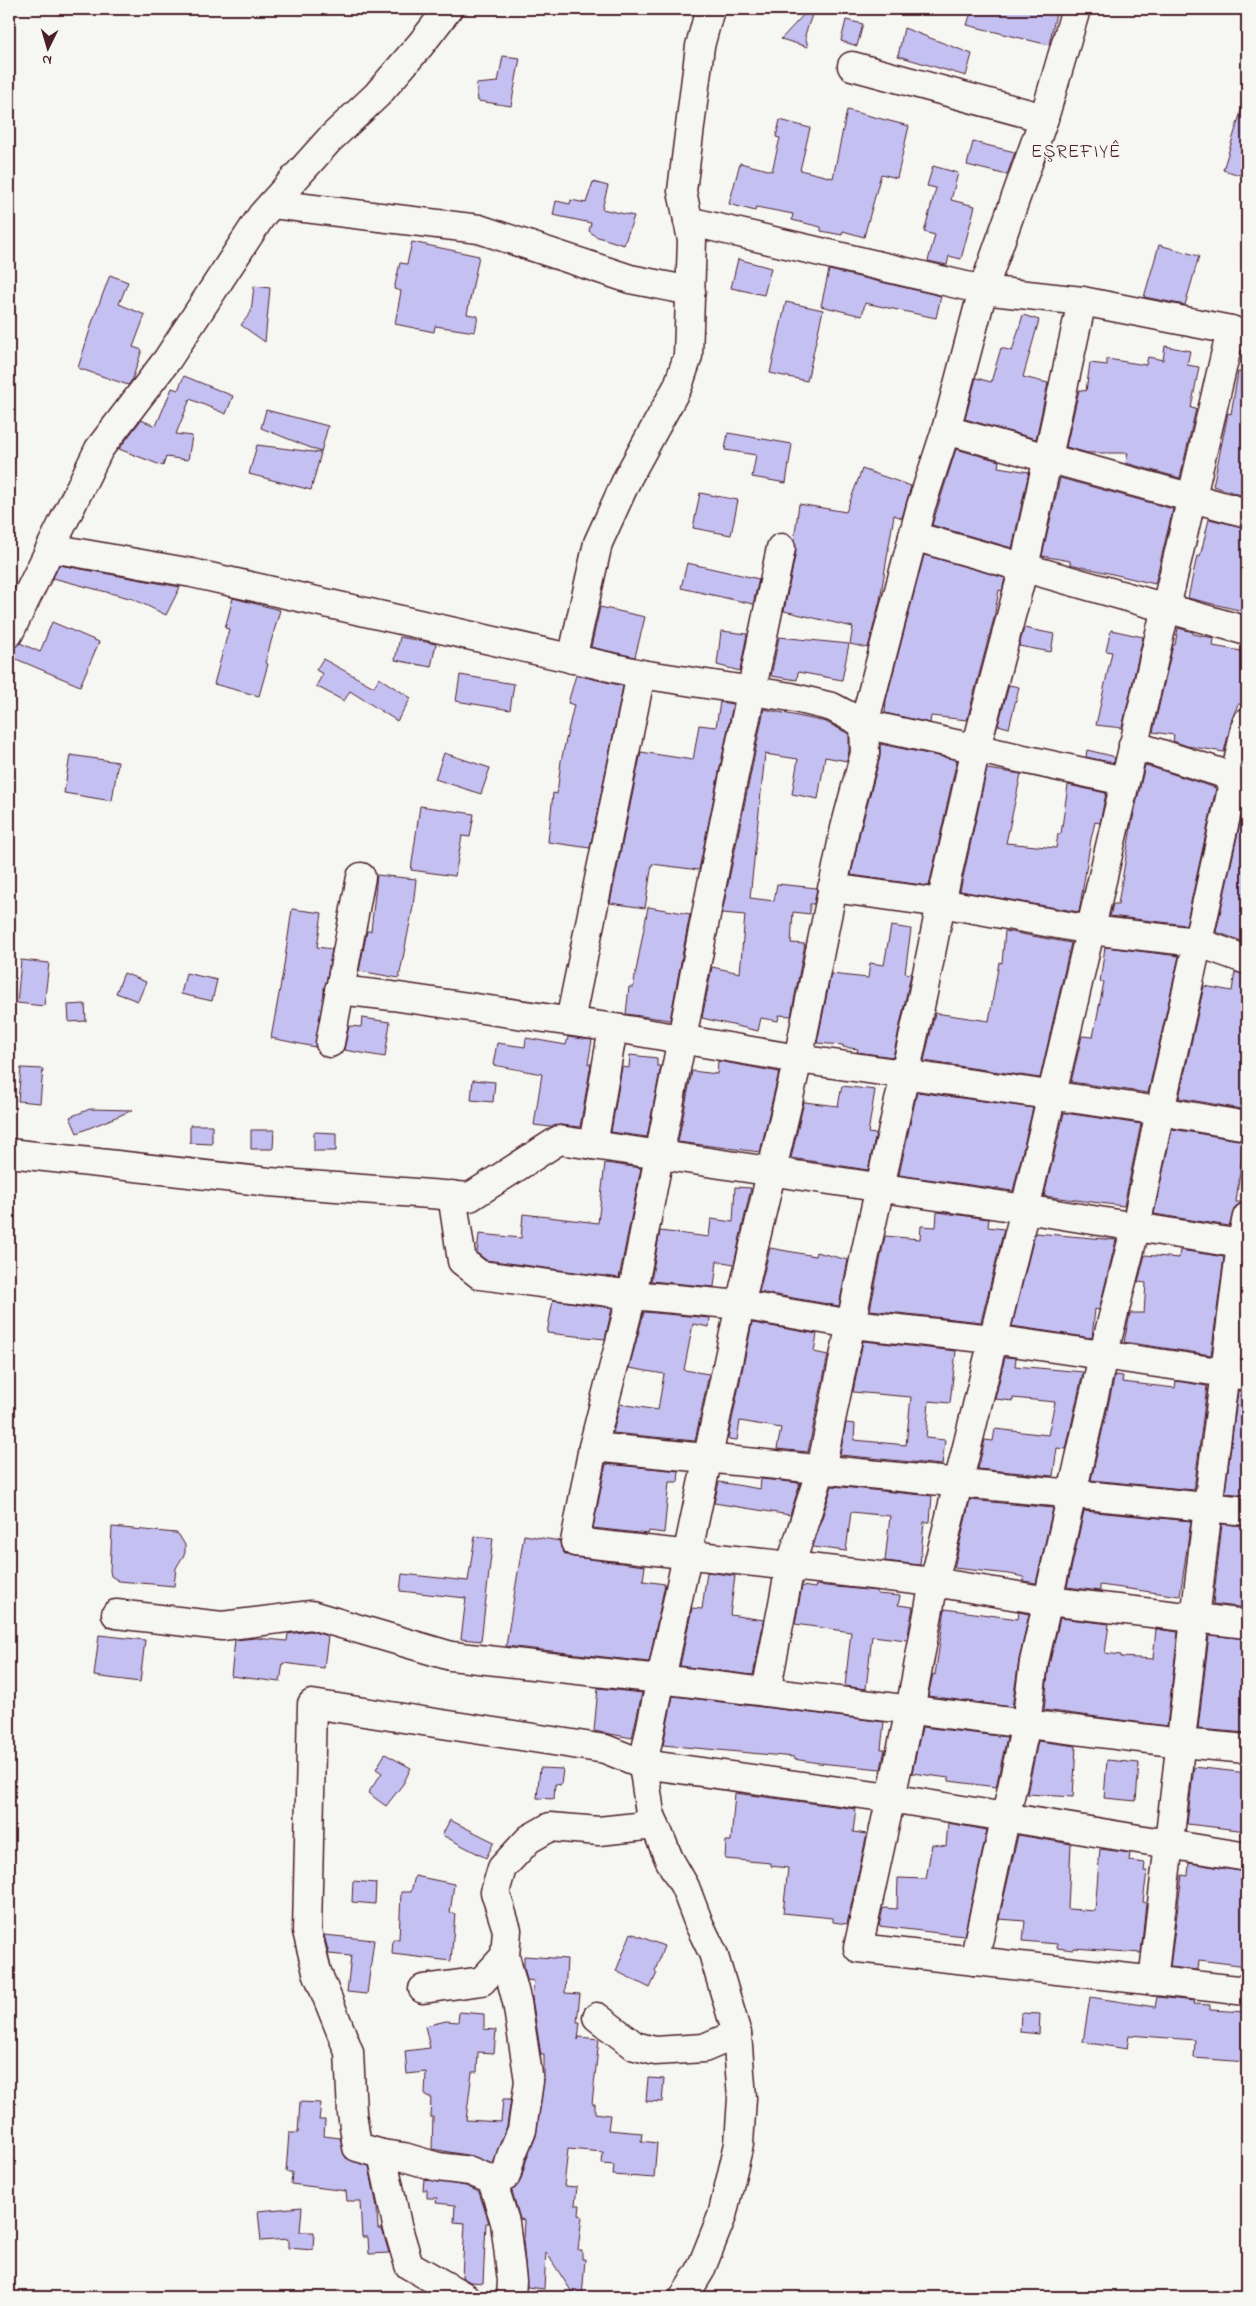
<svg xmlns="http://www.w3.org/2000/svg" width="1256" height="2306" viewBox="0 0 1256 2306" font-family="'Indie Flower',sans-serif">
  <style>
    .building { fill: #c5c0f2; stroke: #4a1f2b }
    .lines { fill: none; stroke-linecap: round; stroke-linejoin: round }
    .minor-casing { stroke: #4a1f2b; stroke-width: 31 }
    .minor { stroke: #f6f6f2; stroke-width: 28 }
    .labels { text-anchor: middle; stroke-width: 4; stroke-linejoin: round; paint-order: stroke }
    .neighbourhood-label { font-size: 19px; letter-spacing: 1px; fill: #4a1f2b; stroke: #f6f6f2 }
  </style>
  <rect width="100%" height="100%" fill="#f6f6f2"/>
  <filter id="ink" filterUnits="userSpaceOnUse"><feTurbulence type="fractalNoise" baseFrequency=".02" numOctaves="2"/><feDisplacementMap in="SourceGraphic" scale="10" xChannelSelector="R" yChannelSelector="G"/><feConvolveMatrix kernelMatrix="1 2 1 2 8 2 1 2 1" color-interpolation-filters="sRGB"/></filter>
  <g filter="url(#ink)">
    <g class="building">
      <polygon points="809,9 814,9 805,35 808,47 781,39"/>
      <polygon points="972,9 1057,9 1049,45 967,25"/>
      <polygon points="846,20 863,24 857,46 841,41"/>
      <polygon points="904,28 972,54 966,76 898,56"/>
      <polygon points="503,56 520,58 511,106 478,101 476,84 498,82"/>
      <polygon points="1243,105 1247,105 1247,177 1223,170"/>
      <polygon points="847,110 909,126 897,178 881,174 864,237 843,231 842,235 821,231 821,227 792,220 793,214 756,207 755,211 729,204 740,163 772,171 780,138 776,137 780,120 810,128 800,170 833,178"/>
      <polygon points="973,142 1015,152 1007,175 967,165"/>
      <polygon points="933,166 958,173 951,200 975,206 961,259 949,256 947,265 928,261 935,235 924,232 936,188 927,186"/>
      <polygon points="593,182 608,186 602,209 634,216 624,245 595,236 589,231 591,223 553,215 556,201 570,204 571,200 586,203"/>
      <polygon points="412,242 479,256 467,314 478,316 475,332 435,326 434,332 395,324 401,291 394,289 400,263 407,264"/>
      <polygon points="1159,245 1199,256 1185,305 1144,297"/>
      <polygon points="738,259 771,268 764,295 731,288"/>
      <polygon points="829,270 941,296 936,318 865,303 862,316 821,306"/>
      <polygon points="110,275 128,282 119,304 145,315 133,347 142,350 132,380 128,385 78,368 93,320"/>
      <polygon points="254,286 270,288 265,342 241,325 251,312"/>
      <polygon points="786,302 823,310 807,381 770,373"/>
      <polygon points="1023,315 1039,320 1023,377 1048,383 1036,439 965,419 976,378 991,382 1001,348 1012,351"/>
      <polygon points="1165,346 1190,351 1187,365 1199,367 1191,408 1196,409 1180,478 1126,463 1128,453 1088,453 1066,447 1079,390 1086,391 1090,363 1107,365 1107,359 1146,365 1148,357 1163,360"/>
      <polygon points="1238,372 1247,373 1247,497 1213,486 1228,413 1231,414"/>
      <polygon points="184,376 233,396 226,414 190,399 176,434 192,436 188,460 166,457 163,466 119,449 141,420 156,426 172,388 178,390"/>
      <polygon points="266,410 328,426 321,452 261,428"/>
      <polygon points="728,433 792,444 786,483 752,477 756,455 725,450"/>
      <polygon points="257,445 321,453 311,490 249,474"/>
      <polygon points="956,449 999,461 998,467 1029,472 1012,548 932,525"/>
      <polygon points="862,469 911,486 902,518 894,515 880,600 868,648 850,644 853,627 784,611 796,551 794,540 799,504 846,512"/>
      <polygon points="1060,478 1173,509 1155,584 1070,564 1070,561 1042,556"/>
      <polygon points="700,493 738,500 731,535 693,528"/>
      <polygon points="1209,519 1247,528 1247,612 1188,598 1197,556 1200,557"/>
      <polygon points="924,555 1005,578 1002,591 999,590 994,618 967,720 931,716 930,723 885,713 886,700"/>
      <polygon points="687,563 759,579 753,604 681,588"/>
      <polygon points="59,565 180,587 166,615 133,599 53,578"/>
      <polygon points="233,598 280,610 265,663 268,664 259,696 214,684 229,629 225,628"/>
      <polygon points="600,607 645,617 635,657 591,647"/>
      <polygon points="52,622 99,642 80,686 9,656 9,648 20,643 40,652"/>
      <polygon points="1024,628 1054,634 1051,652 1019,646"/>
      <polygon points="1178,628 1193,632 1193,634 1214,638 1213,646 1247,652 1247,685 1243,705 1238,704 1232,719 1224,752 1187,746 1173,741 1174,735 1153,732 1173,645 1175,645"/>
      <polygon points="1111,630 1143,637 1122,728 1096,725 1112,652 1106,651"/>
      <polygon points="721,631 747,634 740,671 717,665"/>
      <polygon points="400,637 436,644 431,667 395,660"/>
      <polygon points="779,637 849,644 842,680 798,672 797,680 771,676"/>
      <polygon points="323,659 374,687 379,678 411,698 397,721 350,691 344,701 316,686 323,674 316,670"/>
      <polygon points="460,675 514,684 510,710 456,701"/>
      <polygon points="576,675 623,686 590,848 548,842 553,793 557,794 561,761 574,705 568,703"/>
      <polygon points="1009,685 1019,687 1009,728 998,725"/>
      <polygon points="720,702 733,704 699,870 652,864 645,908 610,903 641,752 693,760 699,725 716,727"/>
      <polygon points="764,709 826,722 849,734 849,751 847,761 825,757 818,799 792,794 798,759 765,754 750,898 774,901 777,884 817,888 814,904 810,904 810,914 793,912 791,943 805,944 791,1016 779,1015 778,1021 761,1018 758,1031 702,1018 712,967 740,973 745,915 722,913"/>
      <polygon points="880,744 957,760 929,886 851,875 860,832 880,757"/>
      <polygon points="1087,750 1112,756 1115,758 1114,763 1086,757"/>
      <polygon points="444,753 490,768 481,794 435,779"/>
      <polygon points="70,755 118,762 112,801 64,793"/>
      <polygon points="1145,765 1216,788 1186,925 1110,916 1113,904 1118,904 1131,827"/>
      <polygon points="987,769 1021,774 1006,843 1056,848 1058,834 1061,834 1068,785 1106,793 1100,823 1095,822 1091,839 1079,912 960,891"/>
      <polygon points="1246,796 1247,796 1247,943 1216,932"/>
      <polygon points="420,806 474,814 470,837 462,836 455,876 411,870"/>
      <polygon points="377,875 416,879 413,907 399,978 359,971 367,931 371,931"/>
      <polygon points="648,907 690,914 670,1020 626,1014 629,987 633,987"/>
      <polygon points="292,909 322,913 317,947 332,949 315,1047 271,1038 283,972"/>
      <polygon points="891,926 911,929 905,973 911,974 893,1057 857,1052 858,1049 843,1047 843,1045 817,1043 831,974 868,978 870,963 884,965"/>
      <polygon points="1005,931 1071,943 1040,1078 924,1061 935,1013 989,1021 999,962 1002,963"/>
      <polygon points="1105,947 1179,956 1148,1093 1071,1082 1082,1036 1093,1037 1104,982 1100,982"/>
      <polygon points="21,960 49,963 44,1006 17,1003"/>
      <polygon points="1235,972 1247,975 1247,1110 1179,1098 1204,986 1232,991"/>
      <polygon points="124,973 146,982 138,1001 116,993"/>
      <polygon points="186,973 217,980 212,1001 181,994"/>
      <polygon points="85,1004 86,1021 69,1022 68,1005"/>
      <polygon points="362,1018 390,1022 385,1057 344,1050 349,1026 361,1027"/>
      <polygon points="568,1037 592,1040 588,1064 591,1064 580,1127 561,1125 550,1127 534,1125 542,1074 493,1065 497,1043 525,1047 526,1038 566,1045"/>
      <polygon points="630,1055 657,1058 657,1066 661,1066 647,1137 611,1132 622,1067 629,1068"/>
      <polygon points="718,1061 779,1072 760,1152 678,1142 692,1071 717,1074"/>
      <polygon points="21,1068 43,1069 40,1103 18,1101"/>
      <polygon points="473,1080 495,1082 493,1102 471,1100"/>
      <polygon points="842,1086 875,1090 868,1133 876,1134 868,1170 791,1158 804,1102 838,1106"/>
      <polygon points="917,1092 1033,1108 1013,1191 899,1175"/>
      <polygon points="90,1109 133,1110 77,1133 70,1117"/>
      <polygon points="1064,1113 1141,1124 1124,1206 1044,1196"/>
      <polygon points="190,1125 212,1125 212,1144 190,1143"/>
      <polygon points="1172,1129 1244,1141 1236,1202 1242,1202 1235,1207 1229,1226 1154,1214"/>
      <polygon points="251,1130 274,1130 273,1149 251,1149"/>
      <polygon points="314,1132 336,1133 336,1151 314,1151"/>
      <polygon points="605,1163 641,1168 619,1278 486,1260 477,1253 479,1234 521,1238 523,1214 598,1223"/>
      <polygon points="735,1187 751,1188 734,1264 717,1261 714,1287 651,1281 660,1231 709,1237 711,1219 733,1222"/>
      <polygon points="937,1212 989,1219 988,1227 1004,1229 981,1322 870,1310 885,1236 920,1239 921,1226 936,1227"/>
      <polygon points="1035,1233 1116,1240 1099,1310 1095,1309 1092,1338 1012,1326"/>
      <polygon points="770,1248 815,1256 816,1252 848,1260 839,1306 759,1292"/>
      <polygon points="1180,1250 1224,1257 1211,1355 1124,1342 1130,1313 1144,1313 1146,1283 1138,1282 1145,1255 1179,1258"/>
      <polygon points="553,1300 612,1308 605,1339 547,1333"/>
      <polygon points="644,1312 710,1318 709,1327 693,1324 684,1370 709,1374 695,1441 613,1433 620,1404 658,1410 664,1374 629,1368"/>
      <polygon points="1247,1320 1247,1360 1242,1360"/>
      <polygon points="752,1323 817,1334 814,1352 828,1355 808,1452 777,1449 781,1428 740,1421 737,1440 728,1439"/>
      <polygon points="863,1341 956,1351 950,1403 929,1401 926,1438 945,1440 942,1465 840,1455 846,1423 855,1424 854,1440 906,1445 911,1397 853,1392"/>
      <polygon points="1005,1357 1016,1358 1015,1366 1083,1372 1066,1449 1057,1448 1053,1476 978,1469 985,1440 993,1441 995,1429 1048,1435 1055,1402 1013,1398 1013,1401 995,1399"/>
      <polygon points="1115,1375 1123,1376 1122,1382 1175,1388 1176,1381 1207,1386 1194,1490 1091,1480"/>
      <polygon points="1238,1391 1247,1391 1247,1495 1225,1493"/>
      <polygon points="606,1464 679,1471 678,1482 669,1482 664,1533 649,1531 648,1534 593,1528"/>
      <polygon points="761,1479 800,1483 790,1515 714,1503 719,1482 760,1489"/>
      <polygon points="832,1486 932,1496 930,1522 924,1522 920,1565 885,1561 890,1516 851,1512 846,1551 813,1547"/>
      <polygon points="970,1500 1053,1508 1036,1583 1023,1581 1024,1577 1009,1574 954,1568"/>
      <polygon points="1084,1511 1191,1521 1180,1596 1100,1585 1100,1591 1067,1587"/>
      <polygon points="1222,1524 1247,1526 1247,1608 1213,1604"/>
      <polygon points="112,1527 176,1533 179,1535 185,1545 185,1553 176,1568 174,1586 119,1581 111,1576 110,1571"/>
      <polygon points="524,1535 560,1541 561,1548 565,1554 573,1557 645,1566 643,1581 665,1584 649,1662 506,1646"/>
      <polygon points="475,1536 493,1538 481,1641 461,1639 466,1598 400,1591 402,1574 468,1581"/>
      <polygon points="707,1572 735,1576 730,1615 764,1620 753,1675 680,1666 692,1608 702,1609"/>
      <polygon points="816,1585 877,1591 877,1594 900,1596 898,1605 913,1607 907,1640 872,1636 866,1689 845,1686 851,1632 795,1624 802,1586 815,1588"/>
      <polygon points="945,1609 1018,1619 1019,1612 1029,1614 1019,1660 1012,1707 928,1696 933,1674 935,1675"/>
      <polygon points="1060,1618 1109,1624 1105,1653 1121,1655 1121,1657 1153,1659 1156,1629 1178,1632 1167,1726 1044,1710 1049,1665"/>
      <polygon points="310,1631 328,1636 324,1668 283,1663 280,1682 231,1676 235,1640 256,1638 287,1641 288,1634"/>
      <polygon points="99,1635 145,1640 140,1682 94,1676"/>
      <polygon points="1209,1635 1247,1639 1245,1672 1247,1673 1247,1733 1198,1729"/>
      <polygon points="598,1688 642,1693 632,1738 594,1731"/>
      <polygon points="673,1696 884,1722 881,1749 885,1749 881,1769 819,1763 793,1759 794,1757 663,1745"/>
      <polygon points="922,1727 1007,1737 996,1787 949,1781 949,1778 912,1773"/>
      <polygon points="1038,1741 1076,1746 1073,1797 1027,1794"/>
      <polygon points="385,1754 411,1768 403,1784 386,1806 368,1793 382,1773 376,1769"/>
      <polygon points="1107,1760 1139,1763 1136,1801 1104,1798"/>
      <polygon points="1194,1767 1247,1773 1247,1831 1187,1824"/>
      <polygon points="540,1768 563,1769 561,1785 555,1784 554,1799 537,1798"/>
      <polygon points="735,1793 856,1809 853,1832 867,1834 847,1924 833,1922 833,1918 783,1913 788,1868 771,1866 771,1863 725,1859 726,1841 731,1841"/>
      <polygon points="450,1820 494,1842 486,1858 442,1835"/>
      <polygon points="948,1823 987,1830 964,1936 879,1926 883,1908 897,1909 898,1878 926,1879 932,1844 946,1846"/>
      <polygon points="1018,1835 1071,1844 1068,1909 1095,1911 1100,1849 1130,1853 1129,1861 1145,1863 1144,1871 1147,1871 1143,1902 1146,1903 1141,1953 1074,1948 1073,1950 1057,1948 1057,1944 1023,1941 1025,1921 999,1919"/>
      <polygon points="1189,1863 1247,1872 1247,1966 1199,1960 1198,1970 1170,1967 1182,1875 1188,1876"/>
      <polygon points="415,1876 454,1884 450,1913 455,1914 451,1961 392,1954 393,1939 399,1939 401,1892 411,1892"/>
      <polygon points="353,1881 376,1883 375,1904 352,1902"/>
      <polygon points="631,1933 664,1946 655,1971 657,1973 650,1988 616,1971"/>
      <polygon points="324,1935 374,1940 367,1994 347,1992 351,1956 329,1954"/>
      <polygon points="524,1956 567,1959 565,1993 580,1994 577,2022 580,2022 578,2040 579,2037 599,2039 592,2104 595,2104 595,2113 610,2115 608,2130 642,2133 641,2141 657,2143 654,2178 613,2175 614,2165 602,2164 603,2152 568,2149 564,2186 577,2187 575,2205 580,2205 579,2215 582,2216 578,2250 582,2250 582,2259 585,2259 582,2297 575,2297 546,2252 544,2289 527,2287 523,2240 524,2220 520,2219 512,2191 521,2180 526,2161 536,2136 544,2079 544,2055 541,2055 532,1998 534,1981 527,1980 524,1967"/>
      <polygon points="1090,1997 1155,2007 1157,1997 1194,2001 1193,2004 1210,2005 1210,2010 1247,2012 1247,2062 1194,2058 1195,2040 1129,2035 1127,2049 1083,2042"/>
      <polygon points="459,2012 484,2014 484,2029 496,2030 494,2053 478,2052 477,2072 472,2072 466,2120 501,2122 503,2099 511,2099 507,2126 493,2164 472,2156 432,2149 433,2117 430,2117 431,2097 425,2096 426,2072 407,2074 405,2051 430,2048 425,2026 446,2021 458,2022"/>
      <polygon points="1021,2013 1040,2014 1039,2034 1020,2032"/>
      <polygon points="648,2078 664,2079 662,2102 646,2101"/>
      <polygon points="300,2102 321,2103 319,2120 325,2120 324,2136 340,2138 346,2158 369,2166 377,2207 378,2229 382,2229 389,2253 369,2254 368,2237 362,2237 360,2201 347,2201 346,2191 291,2184 292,2172 286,2172 289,2133 298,2133"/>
      <polygon points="424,2179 466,2186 479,2192 489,2223 486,2223 483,2283 470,2282 462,2277 465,2223 454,2222 455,2205 436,2203 437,2198 427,2198 427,2190 423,2190"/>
      <polygon points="302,2207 300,2232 314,2232 313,2250 288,2248 288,2239 261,2241 258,2211"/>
    </g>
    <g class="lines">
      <g class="minor-casing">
        <g id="minor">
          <polyline points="852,66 1044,118"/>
          <polyline points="272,204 479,229 630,279 691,291"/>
          <polyline points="688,221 983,290 1082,301 1231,330 1247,337"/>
          <polyline points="1231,330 1025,1209 934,1582 910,1710 858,1948 1247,1991"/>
          <polyline points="946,430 1247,513"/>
          <polyline points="913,536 1247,631"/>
          <polyline points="51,548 192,573 641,674 791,697 832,707 864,724 1124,781"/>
          <polyline points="781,548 720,843 632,1295 593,1447 575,1542 934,1582 1048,1601 1247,1624"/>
          <polyline points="9,633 99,449 167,360 262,215 329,140 377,95 421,44 448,9"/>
          <polyline points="572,659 598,543 628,477 678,386 688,356 692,240 682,191 700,46 710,9"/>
          <polyline points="1133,745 1247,781"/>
          <polyline points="832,888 941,903 1090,930 1197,942 1247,960"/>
          <polyline points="339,990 392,996 622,1029 798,1059 1160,1111 1247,1126"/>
          <polyline points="570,1021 641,674"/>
          <polyline points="330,1043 361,877"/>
          <polyline points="593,1145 613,1028"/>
          <polyline points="9,1153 269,1182 470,1197 559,1140 1025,1209 1247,1245"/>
          <polyline points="452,1195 462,1261 480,1275 632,1295 740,1305 852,1324 992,1339 1247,1376"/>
          <polyline points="593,1447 1247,1511"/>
          <polyline points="116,1614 222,1626 311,1615 451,1656 660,1679 1181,1743 1247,1749"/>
          <polyline points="766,1692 790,1567 821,1469 866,1250 923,993 941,903 976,748 1024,567 1082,301"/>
          <polyline points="974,1961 1026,1724 1034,1662 1103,1356 1136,1226 1160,1111 1247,722"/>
          <polyline points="1153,1981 1208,1507 1241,1244 1247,1217"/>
          <polyline points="423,1989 482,1981 505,1956 507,1930 495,1892 502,1868 529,1839 550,1827 599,1831 655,1825"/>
          <polyline points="597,2017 635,2046 655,2051 704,2048 737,2034"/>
          <polyline points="382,2154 404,2157 438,2167 470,2171 492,2180 505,2222 512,2281 511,2297"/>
          <polyline points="494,2186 506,2176 511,2156 522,2130 529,2081 517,2002 505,1956"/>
          <polyline points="465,2297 409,2265 397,2225 382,2154 357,2147 352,2113 349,2052 317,1972 307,1931 312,1704 605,1749 643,1764 890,1798 1247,1857"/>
          <polyline points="684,2297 700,2271 722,2216 739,2144 742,2098 737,2034 713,1953 699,1924 685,1887 669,1859 650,1813 643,1764 740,1305 798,1059 845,828 865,753 864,724 921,506 946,430 983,290 1044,118 1076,9"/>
        </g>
      </g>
      <use href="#minor" class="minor"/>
    </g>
  </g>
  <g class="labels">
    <g class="neighbourhood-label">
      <text x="1076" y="157">EŞREFIYÊ</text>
    </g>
  </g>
  <rect width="1256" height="2306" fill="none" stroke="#f6f6f2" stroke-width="30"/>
  <rect x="15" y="15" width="1226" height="2276" fill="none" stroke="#4a1f2b" stroke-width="2" filter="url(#ink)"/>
  <g transform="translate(48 48) rotate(185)" stroke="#f6f6f2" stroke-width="4" paint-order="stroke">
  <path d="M0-4L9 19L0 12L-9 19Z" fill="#4a1f2b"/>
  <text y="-8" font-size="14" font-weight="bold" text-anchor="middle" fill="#4a1f2b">N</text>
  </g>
</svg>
